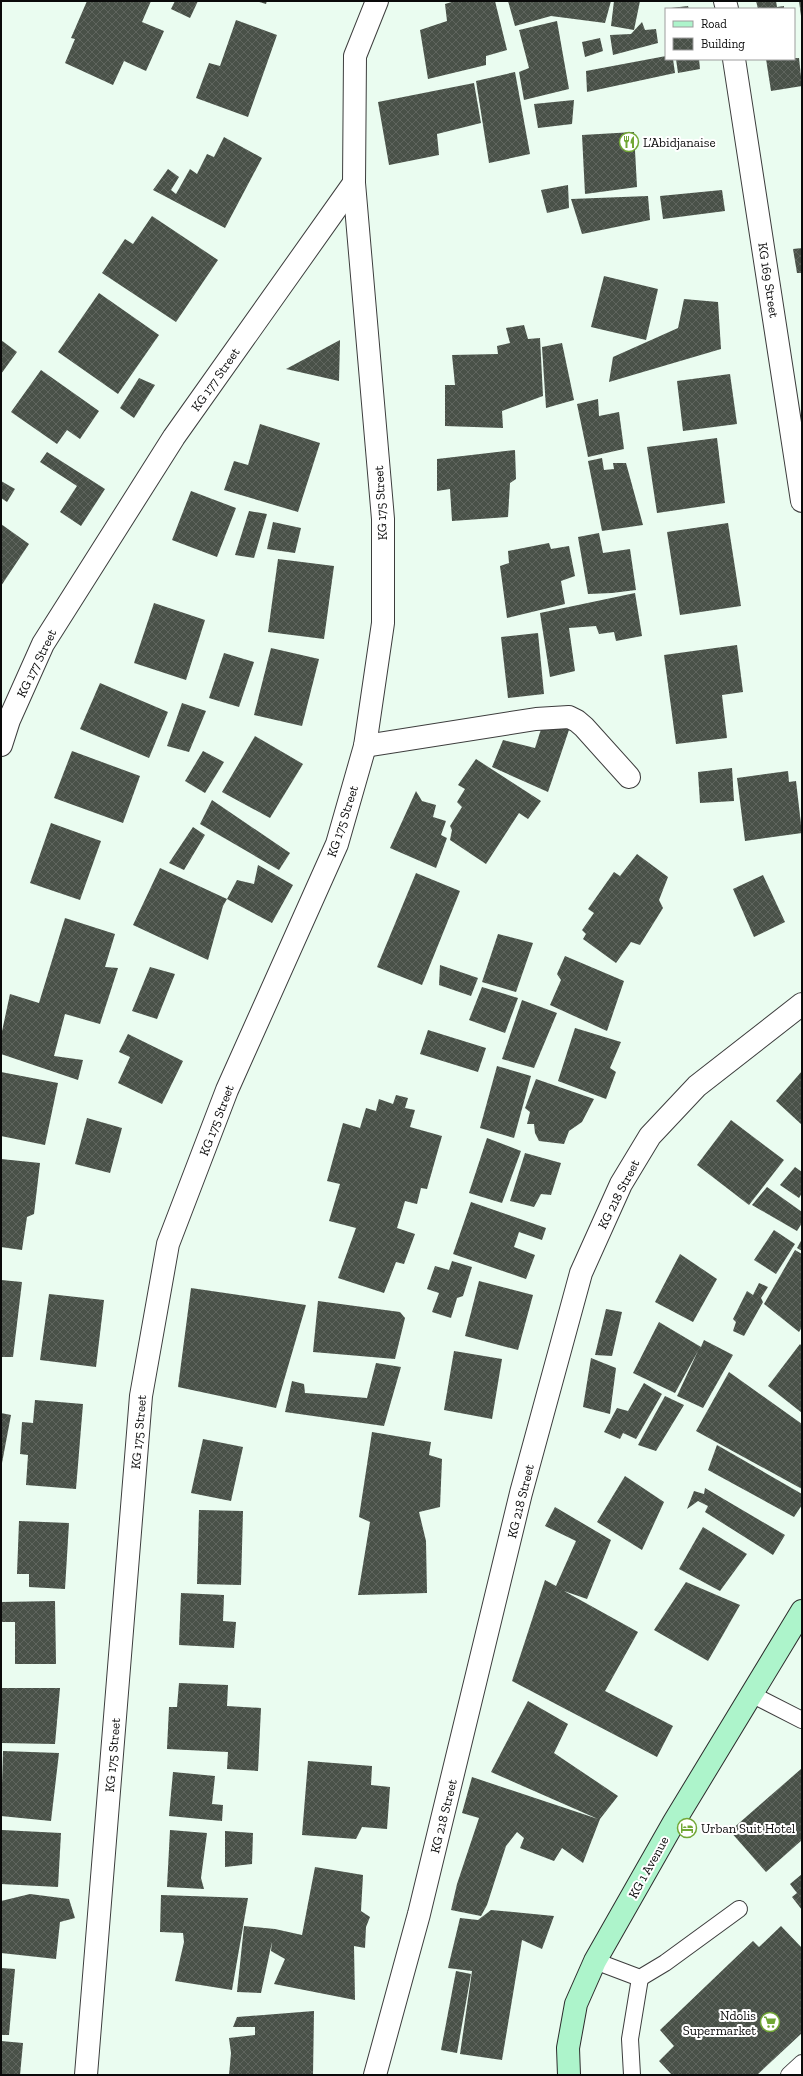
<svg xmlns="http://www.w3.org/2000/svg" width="803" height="2076" viewBox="0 0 803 2076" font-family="'Zilla Slab',serif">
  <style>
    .building { fill: url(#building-cross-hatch) }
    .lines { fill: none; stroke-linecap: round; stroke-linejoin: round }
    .lane-casing { stroke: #3d3d3d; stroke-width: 18 }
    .street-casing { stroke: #3d3d3d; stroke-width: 24 }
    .secondary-casing { stroke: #2c2c2c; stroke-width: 24 }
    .lane { stroke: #fff; stroke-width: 16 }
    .street { stroke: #fff; stroke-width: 22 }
    .secondary { stroke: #adf4cb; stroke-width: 22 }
    .labels { text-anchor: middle; stroke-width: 4; stroke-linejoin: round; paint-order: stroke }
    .poi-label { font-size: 13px; fill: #0a0a0a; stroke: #fff; text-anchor: start }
    .street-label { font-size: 13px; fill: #0a0a0a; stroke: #fff }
  </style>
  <defs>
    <pattern id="building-cross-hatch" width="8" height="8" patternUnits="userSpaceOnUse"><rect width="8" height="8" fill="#495148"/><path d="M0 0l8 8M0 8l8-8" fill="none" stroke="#5f655e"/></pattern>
  </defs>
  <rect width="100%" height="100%" fill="#eafcf0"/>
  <g class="building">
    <polygon points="87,1 151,1 142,22 164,31 146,71 124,61 113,85 65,63 75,39 71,38"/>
    <polygon points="175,1 198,1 190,18 171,9"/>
    <polygon points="256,1 267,1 266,4"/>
    <polygon points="455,1 495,1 507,50 486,56 486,65 428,79 420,30 447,21 445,4"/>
    <polygon points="508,1 611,1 605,23 551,16 515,26"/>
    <polygon points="614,1 640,1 634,30 611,26"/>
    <polygon points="756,1 776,1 777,7 784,6 784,9 758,9"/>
    <polygon points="799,1 802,1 802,16 801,16"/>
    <polygon points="688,6 689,9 671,9 671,8"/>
    <polygon points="236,20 277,35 248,117 196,98 209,63 220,66"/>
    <polygon points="557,21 569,89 524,100 519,72 529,68 519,30"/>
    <polygon points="642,22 645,30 656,29 658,43 613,55 610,35 631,34"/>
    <polygon points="600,38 603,51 585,57 582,42"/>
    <polygon points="666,56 666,59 673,59 675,73 587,92 586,71"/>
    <polygon points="799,58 802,86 771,91 766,59"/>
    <polygon points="676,59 699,59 700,69 678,73"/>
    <polygon points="515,72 530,154 489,163 476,81"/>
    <polygon points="474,83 481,123 437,134 439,155 389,165 378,102"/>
    <polygon points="574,100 572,124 538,128 534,104"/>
    <polygon points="634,132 637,187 585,194 582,135"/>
    <polygon points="224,137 262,158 225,228 153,190 168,169 179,177 171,190 176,194 190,169 197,174 207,154 214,157"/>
    <polygon points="568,185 569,208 547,213 541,190"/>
    <polygon points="722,190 725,211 663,219 660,196"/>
    <polygon points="648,196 650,220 582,234 571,199"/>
    <polygon points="152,216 218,260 176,322 102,273 125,239 133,244"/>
    <polygon points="802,248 802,273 797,273 793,249"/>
    <polygon points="604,276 658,289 646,340 591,327"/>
    <polygon points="99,293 159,335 118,394 58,352"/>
    <polygon points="684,299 718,302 721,349 609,382 613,357 678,328"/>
    <polygon points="524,325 528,339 540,338 543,396 502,411 503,428 445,426 445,385 455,385 452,355 498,354 497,346 510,343 506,328"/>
    <polygon points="1,340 17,352 1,374"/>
    <polygon points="340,340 339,381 286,369"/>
    <polygon points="562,343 574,400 546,408 542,347"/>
    <polygon points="41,370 99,411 80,439 67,430 57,444 11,412"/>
    <polygon points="730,374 737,424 683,431 677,381"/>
    <polygon points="139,378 155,385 134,418 120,408"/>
    <polygon points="598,399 599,416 619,412 624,449 588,457 577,404"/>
    <polygon points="260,424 320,443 298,512 224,490 234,461 248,465"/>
    <polygon points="717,438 725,503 657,513 647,447"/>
    <polygon points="515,450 516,479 510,483 508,517 452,521 450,489 437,491 437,459"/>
    <polygon points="47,452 105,489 81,526 60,512 77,486 40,462"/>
    <polygon points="602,458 604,470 614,469 613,463 626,463 643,525 602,531 588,461"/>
    <polygon points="1,481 15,489 7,502 1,498"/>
    <polygon points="191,491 236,508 217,557 172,540"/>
    <polygon points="249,511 267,514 254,558 235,555"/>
    <polygon points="273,522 301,528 295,553 267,549"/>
    <polygon points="728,523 741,606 680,615 667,532"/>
    <polygon points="1,524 29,544 1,586"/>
    <polygon points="599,533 603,553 630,549 636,590 612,593 588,594 578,537"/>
    <polygon points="549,543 551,549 569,546 575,576 561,581 565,604 507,618 500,566 509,563 508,551"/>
    <polygon points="278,559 334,566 324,639 268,632"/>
    <polygon points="635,593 642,636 616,641 614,632 599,634 596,626 569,628 575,671 550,677 540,613"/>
    <polygon points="154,603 205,620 186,680 134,663"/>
    <polygon points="538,633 544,694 508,698 501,637"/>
    <polygon points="737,645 743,692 722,695 727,738 676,744 664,655"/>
    <polygon points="271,648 319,659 302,726 254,715"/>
    <polygon points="224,653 254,662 239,707 209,698"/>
    <polygon points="100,683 168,712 149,758 80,729"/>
    <polygon points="182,703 206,711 189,752 167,746"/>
    <polygon points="572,721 548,792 492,767 503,740 535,748 542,726"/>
    <polygon points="255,736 303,764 270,818 222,792"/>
    <polygon points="72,751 140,776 123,823 54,798"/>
    <polygon points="203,751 224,762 205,793 185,781"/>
    <polygon points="476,759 541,801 528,819 519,813 486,864 450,840 452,830 450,826 462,807 457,802 465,789 458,785"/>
    <polygon points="732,768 734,801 700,803 698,772"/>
    <polygon points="788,771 789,782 796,781 802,833 745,841 737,778"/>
    <polygon points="416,791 422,801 436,805 433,817 446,821 441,835 447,838 436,868 390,848"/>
    <polygon points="212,800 290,853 279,870 200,824"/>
    <polygon points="51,823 101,841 80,900 30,883"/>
    <polygon points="193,827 205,835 184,870 169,863"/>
    <polygon points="637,854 668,877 659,900 663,908 640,945 631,942 616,963 583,939 586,934 582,930 594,913 588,909 614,872 620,876"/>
    <polygon points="258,865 293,885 272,923 227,899 237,880 254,884"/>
    <polygon points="160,868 227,899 223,906 208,960 133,925"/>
    <polygon points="416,873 460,891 422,985 377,967"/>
    <polygon points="763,875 785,922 754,937 733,889"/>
    <polygon points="65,918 115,934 105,967 118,968 100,1024 65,1014 54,1056 83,1060 78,1080 1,1054 1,1036 10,994 39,1003"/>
    <polygon points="498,934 533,943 516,992 482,982"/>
    <polygon points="565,956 624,981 607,1031 550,1005 561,980 557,974"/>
    <polygon points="440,965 478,978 471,996 439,985"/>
    <polygon points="150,967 175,974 157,1019 132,1011"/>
    <polygon points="482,987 518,998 505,1033 469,1020"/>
    <polygon points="522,1000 557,1013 534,1068 502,1059"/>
    <polygon points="575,1028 621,1042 610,1068 616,1072 606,1099 558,1081"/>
    <polygon points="428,1030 486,1048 478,1072 420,1054"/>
    <polygon points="128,1034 183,1061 162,1104 118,1083 130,1057 119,1052"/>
    <polygon points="497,1066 531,1076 514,1138 480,1128"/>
    <polygon points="802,1071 802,1125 776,1101"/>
    <polygon points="1,1072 58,1083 45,1145 1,1136"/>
    <polygon points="536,1079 594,1099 582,1122 569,1131 564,1144 539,1141 535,1133 534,1124 527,1124 530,1112 525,1108"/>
    <polygon points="396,1095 408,1098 405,1108 415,1110 410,1127 442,1136 427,1189 421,1188 417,1204 405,1201 397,1228 415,1234 404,1264 396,1262 384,1293 338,1278 356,1228 329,1221 340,1184 327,1181 343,1123 360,1128 366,1108 376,1111 379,1099 393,1104"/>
    <polygon points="87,1118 122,1128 110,1173 75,1164"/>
    <polygon points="731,1120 784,1160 749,1205 697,1165"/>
    <polygon points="487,1138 521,1151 502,1203 469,1193"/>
    <polygon points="525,1153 561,1163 551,1195 541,1194 534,1207 510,1201"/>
    <polygon points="1,1159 40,1163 34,1214 27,1217 22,1250 1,1247"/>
    <polygon points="795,1167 802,1172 802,1193 799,1198 780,1185"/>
    <polygon points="767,1187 802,1212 802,1223 797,1231 752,1205"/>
    <polygon points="471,1202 546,1228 542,1240 519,1232 514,1247 535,1255 526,1279 453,1254"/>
    <polygon points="774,1230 795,1244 776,1274 754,1260"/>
    <polygon points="802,1239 802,1251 797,1248"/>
    <polygon points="795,1250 802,1254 802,1327 799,1332 764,1304"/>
    <polygon points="680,1254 717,1279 693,1322 655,1302"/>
    <polygon points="452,1261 472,1267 463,1296 457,1298 451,1318 432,1312 439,1293 427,1289 435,1266 449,1270"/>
    <polygon points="1,1280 22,1282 13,1357 1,1357"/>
    <polygon points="479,1281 533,1295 518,1350 465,1336"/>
    <polygon points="759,1283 768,1287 761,1298 763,1302 744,1336 733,1331 736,1322 733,1319 747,1291 753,1295"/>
    <polygon points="191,1288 306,1305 276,1408 178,1387"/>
    <polygon points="49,1294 104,1300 96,1367 40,1360"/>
    <polygon points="318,1301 400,1312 405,1318 395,1359 313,1352"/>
    <polygon points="606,1309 622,1312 612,1356 595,1355"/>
    <polygon points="659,1322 701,1347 704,1340 733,1355 703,1408 677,1396 698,1351 675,1393 633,1373"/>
    <polygon points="800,1344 802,1346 802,1413 768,1386"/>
    <polygon points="454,1351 502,1359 492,1419 444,1410"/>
    <polygon points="591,1358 616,1368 610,1414 583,1407"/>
    <polygon points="376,1363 401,1367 384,1426 285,1412 292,1381 304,1384 305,1393 367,1398"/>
    <polygon points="729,1372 802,1424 802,1489 696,1431"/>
    <polygon points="644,1383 662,1394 636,1439 623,1433 620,1439 604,1432 617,1408 628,1411"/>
    <polygon points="665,1396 684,1405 656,1451 638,1445"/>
    <polygon points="35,1400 83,1404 76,1489 26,1485 28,1455 20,1454 22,1422 33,1423"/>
    <polygon points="1,1413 11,1415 2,1463 1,1463"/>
    <polygon points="372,1432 431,1442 429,1455 442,1459 440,1507 419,1512 426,1541 427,1593 358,1595 370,1522 359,1517"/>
    <polygon points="203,1439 243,1447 231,1501 191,1493"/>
    <polygon points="717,1445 802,1494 802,1505 794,1517 708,1470"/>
    <polygon points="625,1476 664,1502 642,1550 597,1522"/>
    <polygon points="705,1488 785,1535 773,1555 705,1512 708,1506 698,1501 687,1509 694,1491 704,1494"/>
    <polygon points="555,1507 611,1540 587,1599 564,1591 638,1632 605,1691 673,1726 657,1757 512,1681 545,1580 556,1586 576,1541 545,1526"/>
    <polygon points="199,1510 243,1511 241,1585 197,1584"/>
    <polygon points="19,1521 69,1523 65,1589 29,1587 29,1574 17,1574"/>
    <polygon points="703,1527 747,1554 720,1591 679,1569"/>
    <polygon points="686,1582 740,1605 708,1661 654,1630"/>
    <polygon points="181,1593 224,1595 223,1621 236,1622 234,1648 179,1645"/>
    <polygon points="55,1601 56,1664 15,1664 15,1622 1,1622 1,1602"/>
    <polygon points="179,1683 228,1685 227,1706 261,1708 258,1771 227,1769 228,1752 167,1749 169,1707 177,1707"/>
    <polygon points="1,1688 60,1688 55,1744 1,1743"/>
    <polygon points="528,1701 568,1724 554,1753 618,1796 600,1819 583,1863 562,1848 554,1861 520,1848 524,1838 517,1832 506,1846 487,1905 481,1916 451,1910 457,1884 479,1818 462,1813 472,1777 598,1819 491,1772"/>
    <polygon points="3,1751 59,1753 51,1821 1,1816"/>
    <polygon points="308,1761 372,1766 371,1785 390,1787 387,1829 362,1827 356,1839 302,1835"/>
    <polygon points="801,1769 802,1840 766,1872 730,1831"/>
    <polygon points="173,1772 215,1776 212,1804 223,1805 222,1821 169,1816"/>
    <polygon points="2,1830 61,1833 58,1887 1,1884"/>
    <polygon points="170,1830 207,1833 201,1878 204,1889 167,1887"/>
    <polygon points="225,1831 253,1833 252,1864 225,1867"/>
    <polygon points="315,1867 363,1875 361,1911 370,1917 366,1927 365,1948 354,1946 355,2000 274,1984 285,1959 271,1951 272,1942 261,1993 237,1992 244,1926 275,1929 302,1935"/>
    <polygon points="802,1874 802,1910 792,1897 797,1893 790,1884"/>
    <polygon points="30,1894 69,1899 75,1918 60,1922 56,1959 1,1953 1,1901"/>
    <polygon points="161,1895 248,1898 232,1990 175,1981 184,1942 183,1933 160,1932"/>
    <polygon points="491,1910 554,1916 542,1949 522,1940 502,2060 460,2054 472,1971 448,1968 460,1918 478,1920"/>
    <polygon points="781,1926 802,1948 802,2033 757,2075 672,2075 659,2061 674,2046 660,2030 753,1941 759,1947"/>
    <polygon points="1,1968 15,1969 9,2035 1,2035"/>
    <polygon points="456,1971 471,1974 457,2053 441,2050"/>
    <polygon points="314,2011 313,2075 229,2075 231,2053 229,2038 255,2035 255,2027 233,2027 237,2017"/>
    <polygon points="1,2041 23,2043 20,2075 1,2075"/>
  </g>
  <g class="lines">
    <g class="lane-casing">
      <g id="lane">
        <polyline points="751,1694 802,1720"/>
        <polyline points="595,1961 640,1978 665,1963 739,1909"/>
        <polyline points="632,2075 630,2039 640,1978"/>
        <polyline points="789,2075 802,2063"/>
      </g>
    </g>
    <g class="street-casing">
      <g id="street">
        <polyline points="725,1 727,9"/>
        <polyline points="734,59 802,501"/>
        <polyline points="1,745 9,720 43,644 174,437 354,183 355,56 377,1"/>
        <polyline points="365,746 536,719 569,717 577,721 584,727 629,777"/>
        <polyline points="86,2075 141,1396 168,1244 227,1090 337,844 365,746 383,623 383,519 354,183"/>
        <polyline points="375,2075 419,1914 521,1493 581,1273 621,1184 650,1136 697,1086 802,1004"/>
      </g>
    </g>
    <g class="secondary-casing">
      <polyline id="secondary" points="569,2075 568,2048 576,2004 595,1961 674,1822 802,1611"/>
    </g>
    <use href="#lane" class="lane"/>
    <use href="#street" class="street"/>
    <use href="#secondary" class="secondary"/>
  </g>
  <defs>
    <g id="restaurant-ring" transform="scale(1)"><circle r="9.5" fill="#fff" stroke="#71a735" stroke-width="1.5"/><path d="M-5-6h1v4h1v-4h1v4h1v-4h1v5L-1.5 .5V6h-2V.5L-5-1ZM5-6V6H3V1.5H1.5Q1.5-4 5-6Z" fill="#71a735"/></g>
    <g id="hotel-ring" transform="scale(1)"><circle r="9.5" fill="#fff" stroke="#71a735" stroke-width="1.5"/><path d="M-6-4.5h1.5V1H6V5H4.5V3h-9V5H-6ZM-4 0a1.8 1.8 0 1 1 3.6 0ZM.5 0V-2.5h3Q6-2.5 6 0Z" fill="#71a735"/></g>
    <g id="supermarket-ring" transform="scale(1)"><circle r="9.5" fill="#fff" stroke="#71a735" stroke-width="1.5"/><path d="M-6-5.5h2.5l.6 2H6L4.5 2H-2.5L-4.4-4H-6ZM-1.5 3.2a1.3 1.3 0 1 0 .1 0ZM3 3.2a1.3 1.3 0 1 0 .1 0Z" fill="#71a735"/></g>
  </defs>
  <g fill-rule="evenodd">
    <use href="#restaurant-ring" x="629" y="142"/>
    <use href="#hotel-ring" x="687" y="1828"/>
    <use href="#supermarket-ring" x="770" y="2022"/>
  </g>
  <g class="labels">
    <g class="poi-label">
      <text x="643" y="147">L’Abidjanaise</text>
      <text x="701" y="1833">Urban Suit Hotel</text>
      <text x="756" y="2020" text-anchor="end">Ndolis<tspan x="756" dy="15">Supermarket</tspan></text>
    </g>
    <g class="street-label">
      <text transform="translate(769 280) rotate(81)" y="5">KG 169 Street</text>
      <text transform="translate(215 379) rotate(-55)" y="5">KG 177 Street</text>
      <text transform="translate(380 503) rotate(-93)" y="5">KG 175 Street</text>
      <text transform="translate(36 663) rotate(-64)" y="5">KG 177 Street</text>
      <text transform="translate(342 821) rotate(-72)" y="5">KG 175 Street</text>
      <text transform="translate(216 1120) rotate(-69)" y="5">KG 175 Street</text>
      <text transform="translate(618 1194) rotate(-63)" y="5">KG 218 Street</text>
      <text transform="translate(138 1432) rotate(-85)" y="5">KG 175 Street</text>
      <text transform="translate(520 1501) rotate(-76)" y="5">KG 218 Street</text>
      <text transform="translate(112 1755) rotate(-85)" y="5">KG 175 Street</text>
      <text transform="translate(443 1816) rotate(-76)" y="5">KG 218 Street</text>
      <text transform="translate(648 1867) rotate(-61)" y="5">KG 1 Avenue</text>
    </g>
  </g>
  <rect width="803" height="2076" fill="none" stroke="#0a0a0a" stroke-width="4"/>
  <rect x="665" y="8" width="130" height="52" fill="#ffffff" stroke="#9d9d9d"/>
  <rect x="673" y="21" width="20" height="6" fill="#adf4cb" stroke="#9d9d9d"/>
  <text x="701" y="28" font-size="12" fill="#0a0a0a">Road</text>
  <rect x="673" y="38" width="20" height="12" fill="url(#building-cross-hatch)" stroke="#9d9d9d"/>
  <text x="701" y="48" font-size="12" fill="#0a0a0a">Building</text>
</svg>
